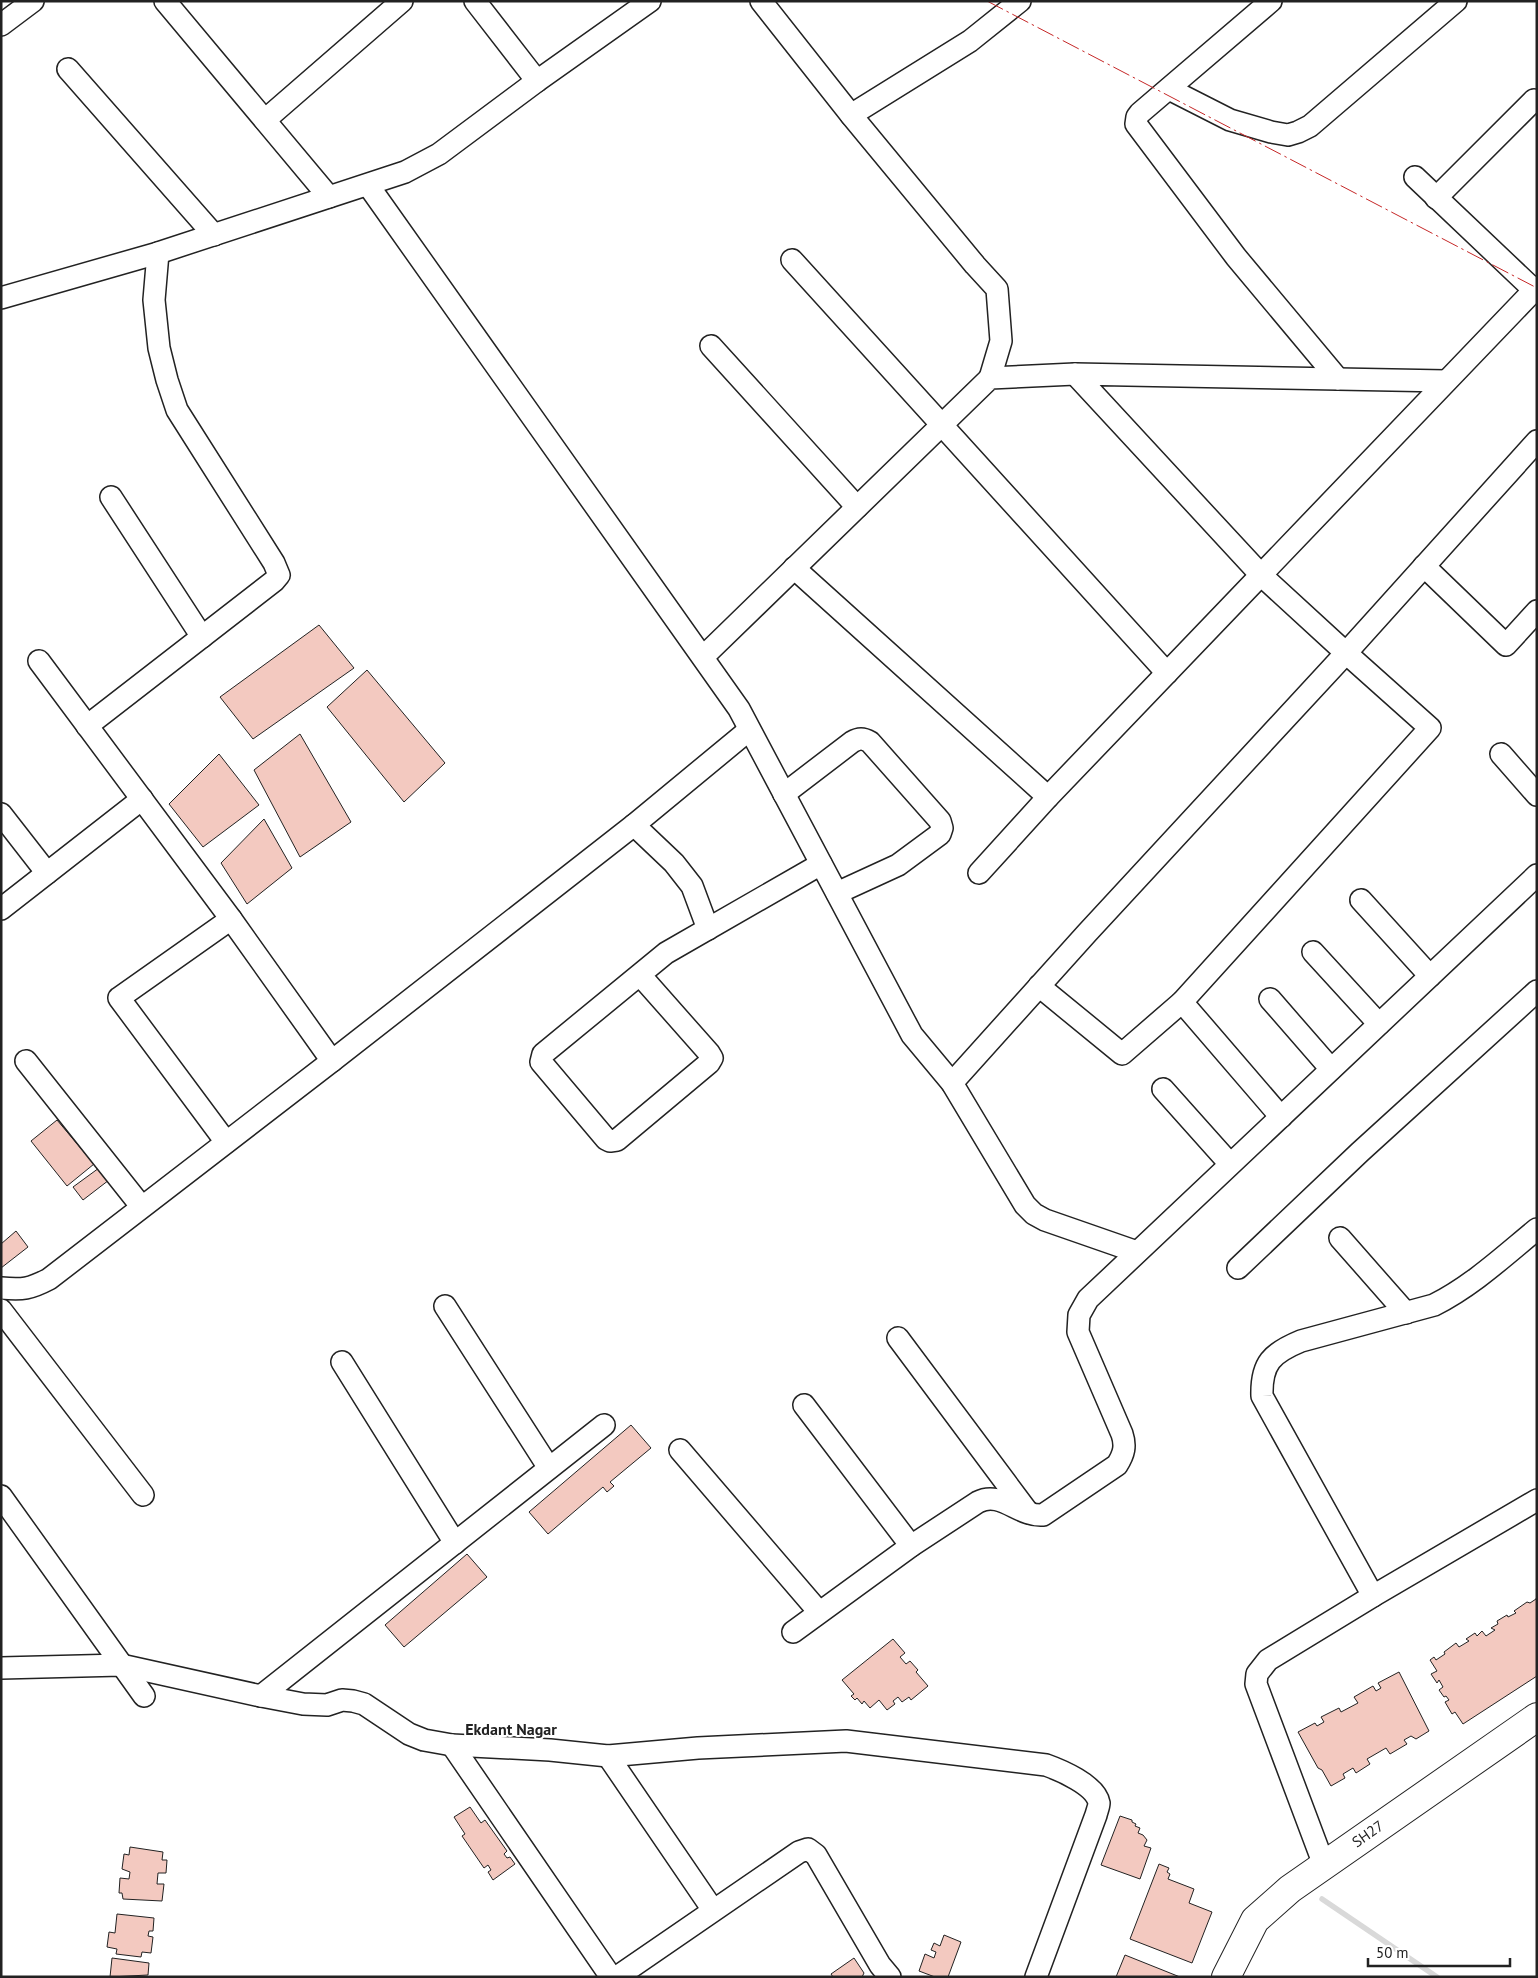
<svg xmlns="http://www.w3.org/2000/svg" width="1538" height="1978" viewBox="0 0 1538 1978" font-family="'PT Sans',sans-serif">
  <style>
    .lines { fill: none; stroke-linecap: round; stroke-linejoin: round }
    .stream { stroke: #d9d9d9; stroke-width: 5.5 }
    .building { fill: #f3c9c0; stroke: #222 }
    .minor-casing { stroke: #222; stroke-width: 24 }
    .major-casing { stroke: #222; stroke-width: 30 }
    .minor { stroke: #fff; stroke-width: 21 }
    .major { stroke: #fff; stroke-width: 28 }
    .power { stroke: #c62828; stroke-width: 1; stroke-dasharray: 18 4 2.5 4; stroke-linecap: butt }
    .labels { text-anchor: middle; stroke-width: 4; stroke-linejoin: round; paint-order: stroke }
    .street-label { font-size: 15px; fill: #222; stroke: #fff }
    .neighbourhood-label { font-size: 16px; font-weight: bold; fill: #222; stroke: #fff }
  </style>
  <rect width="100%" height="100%" fill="#fff"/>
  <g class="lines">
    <polyline class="stream" points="1322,1899 1437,1977"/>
  </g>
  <g class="building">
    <polygon points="319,625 354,668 253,739 220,697"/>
    <polygon points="367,670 445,763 404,802 327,707"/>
    <polygon points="300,734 351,822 300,857 254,770"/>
    <polygon points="219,754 259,805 203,847 169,804"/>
    <polygon points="264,819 292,868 247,904 221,863"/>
    <polygon points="57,1120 94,1164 67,1186 31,1141"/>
    <polygon points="99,1168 109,1180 83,1200 73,1187"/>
    <polygon points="16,1231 28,1247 1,1268 1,1244"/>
    <polygon points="631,1425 651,1448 610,1482 614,1486 607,1492 603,1487 548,1534 529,1512"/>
    <polygon points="467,1554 487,1577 404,1647 385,1625"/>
    <polygon points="1537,1596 1537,1676 1463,1724 1455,1712 1452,1714 1445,1702 1449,1700 1446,1696 1444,1697 1439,1690 1443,1687 1439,1680 1437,1683 1431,1674 1437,1671 1430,1660 1434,1657 1436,1660 1445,1654 1444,1652 1456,1643 1459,1647 1469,1641 1466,1639 1475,1633 1477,1636 1482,1631 1486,1636 1495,1630 1491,1628 1498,1624 1497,1621 1507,1615 1508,1617 1516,1613 1514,1611 1527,1602 1530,1603 1536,1599"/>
    <polygon points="893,1639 905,1653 900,1657 906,1664 910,1661 918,1670 916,1672 928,1686 911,1700 909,1697 902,1702 898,1697 893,1701 895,1704 887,1710 879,1700 870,1708 864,1701 862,1704 857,1698 855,1700 851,1696 854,1694 842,1680"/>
    <polygon points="1399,1672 1429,1731 1416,1739 1411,1736 1404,1740 1407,1744 1390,1754 1386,1748 1367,1759 1370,1764 1356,1773 1353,1768 1343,1774 1345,1778 1331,1786 1322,1770 1318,1768 1298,1732 1315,1723 1317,1726 1324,1722 1321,1717 1339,1708 1341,1712 1358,1703 1354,1697 1373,1686 1376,1691 1381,1688 1378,1683"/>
    <polygon points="470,1807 481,1823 485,1820 507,1851 504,1854 507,1858 510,1857 515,1864 493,1880 488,1872 491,1870 488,1865 484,1868 462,1836 465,1834 454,1817"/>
    <polygon points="1120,1816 1132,1820 1132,1822 1136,1824 1135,1826 1140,1828 1138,1833 1143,1835 1147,1840 1144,1846 1151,1848 1140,1879 1101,1865"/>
    <polygon points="130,1847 163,1852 162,1860 167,1860 166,1873 158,1873 157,1884 164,1884 162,1901 123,1899 122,1893 119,1893 120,1878 129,1879 130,1872 122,1869 124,1854 129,1855"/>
    <polygon points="1159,1864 1169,1868 1167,1872 1170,1874 1168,1879 1194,1889 1189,1903 1212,1912 1192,1963 1130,1939"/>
    <polygon points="117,1914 154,1918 153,1931 149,1931 148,1936 153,1937 151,1953 142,1952 141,1957 116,1954 117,1949 107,1947 109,1932 115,1933"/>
    <polygon points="944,1935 961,1942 948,1977 935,1977 919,1971 925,1954 934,1958 936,1952 931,1950 934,1943 940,1946"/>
    <polygon points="1125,1955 1180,1977 1116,1977"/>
    <polygon points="112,1958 149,1963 148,1975 110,1977"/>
    <polygon points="854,1958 864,1973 862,1977 833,1977 831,1974"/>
  </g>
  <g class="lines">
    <g class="minor-casing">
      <g id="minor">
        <polyline points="165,1 329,197"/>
        <polyline points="475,1 537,81"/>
        <polyline points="761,1 851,115 975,265 997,289 1001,341 990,378"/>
        <polyline points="1271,1 1140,113 1137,117 1136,124 1236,257 1338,379"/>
        <polyline points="1,25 33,1"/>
        <polyline points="68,69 214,235"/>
        <polyline points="1169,89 1230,120 1271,132 1288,135 1298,132 1310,126 1456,1"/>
        <polyline points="851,115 970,41 1020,1"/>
        <polyline points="265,120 402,1"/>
        <polyline points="1415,177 1534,290"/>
        <polyline points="368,185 739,709 912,1035 952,1083 1025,1205 1034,1214 1045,1220 1137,1252"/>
        <polyline points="1436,198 1534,100"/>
        <polyline points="792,260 1167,673"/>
        <polyline points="1,298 158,253 405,172 439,154 537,81 650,1"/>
        <polyline points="711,346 857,507"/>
        <polyline points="111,497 202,637"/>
        <polyline points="1424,566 1506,645 1537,611"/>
        <polyline points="794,568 1048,797"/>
        <polyline points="703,657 990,378 1075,374"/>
        <polyline points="39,661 231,919 332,1061"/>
        <polyline points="87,726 274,581 279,575 274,563 177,410 167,380 159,348 154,300 158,253"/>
        <polyline points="1501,754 1537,795"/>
        <path d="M784 794 852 742C859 738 863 738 870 742L940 821 942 828 940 834 898 865 837 893"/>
        <polyline points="1,814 47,873"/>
        <polyline points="634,825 674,863 692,886 708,929"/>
        <polyline points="979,873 1048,797 1537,287"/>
        <polyline points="1361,900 1430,976"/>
        <polyline points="1,909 142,799"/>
        <polyline points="1313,952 1379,1024"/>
        <polyline points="640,975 709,1053 712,1058 709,1063 617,1140 610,1141 606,1139 541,1062 543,1054 666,953 821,864"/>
        <polyline points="1039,986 1122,1054 1182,1002 1430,728 1346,653 1261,575 1075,374 1446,381"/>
        <polyline points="1270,999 1331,1069"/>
        <polyline points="1182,1002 1281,1117"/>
        <polyline points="26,1061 141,1206"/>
        <polyline points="952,1083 1087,933 1346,653 1537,441"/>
        <polyline points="1163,1089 1230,1164"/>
        <polyline points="226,1142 119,998 231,919"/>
        <polyline points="1340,1238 1406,1313"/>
        <polyline points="1238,1268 1360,1152 1537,991"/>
        <path d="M1 1288C23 1290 30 1289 49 1279L332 1061 634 825 749 730"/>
        <polyline points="445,1306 549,1468"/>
        <polyline points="1,1310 143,1495"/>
        <polyline points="898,1338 1027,1511"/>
        <polyline points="342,1362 455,1543"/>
        <polyline points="804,1405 911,1546"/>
        <polyline points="680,1450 819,1612"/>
        <polyline points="1,1496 144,1696"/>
        <polyline points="1373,1596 1537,1500"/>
        <path d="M793 1632 911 1546 978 1502C1001 1490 1019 1517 1043 1515L1117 1465C1124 1454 1126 1446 1122 1434L1078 1332 1079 1315 1088 1299 1537 875"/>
        <path d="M1 1668 121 1665 261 1696 303 1704 327 1705 342 1700 353 1701 364 1704 409 1734 424 1740 452 1745 550 1750 608 1756 698 1748 846 1741 1046 1765C1060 1770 1096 1785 1099 1803 1099 1806 1097 1811 1096 1815L1036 1977"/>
        <polyline points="261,1696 604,1425"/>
        <polyline points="452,1745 611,1977"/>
        <polyline points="608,1756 713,1910"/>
        <path d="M1324 1865 1256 1684 1257 1674 1268 1660 1373 1596 1262 1396C1261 1363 1272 1353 1301 1341L1434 1305C1472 1286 1504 1256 1537 1229"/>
        <polyline points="617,1977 799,1852 808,1849 816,1855 880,1965 890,1977"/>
      </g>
    </g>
    <g class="major-casing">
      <polyline id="major" points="1226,1977 1255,1920 1290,1889 1537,1717"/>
    </g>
    <use href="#minor" class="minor"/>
    <use href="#major" class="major"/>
    <polyline class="power" points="987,1 1537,288"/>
  </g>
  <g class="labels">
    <g class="street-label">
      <text transform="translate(1368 1834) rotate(-35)" y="5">SH27</text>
    </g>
    <g class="neighbourhood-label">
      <text x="511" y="1735">Ekdant Nagar</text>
    </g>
  </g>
  <rect width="1538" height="1978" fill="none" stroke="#222222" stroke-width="5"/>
  <path d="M1368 1958v8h142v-8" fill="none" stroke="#222222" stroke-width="2.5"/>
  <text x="1376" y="1958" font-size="15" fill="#222222" stroke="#ffffff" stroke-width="4" paint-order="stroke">50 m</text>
</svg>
